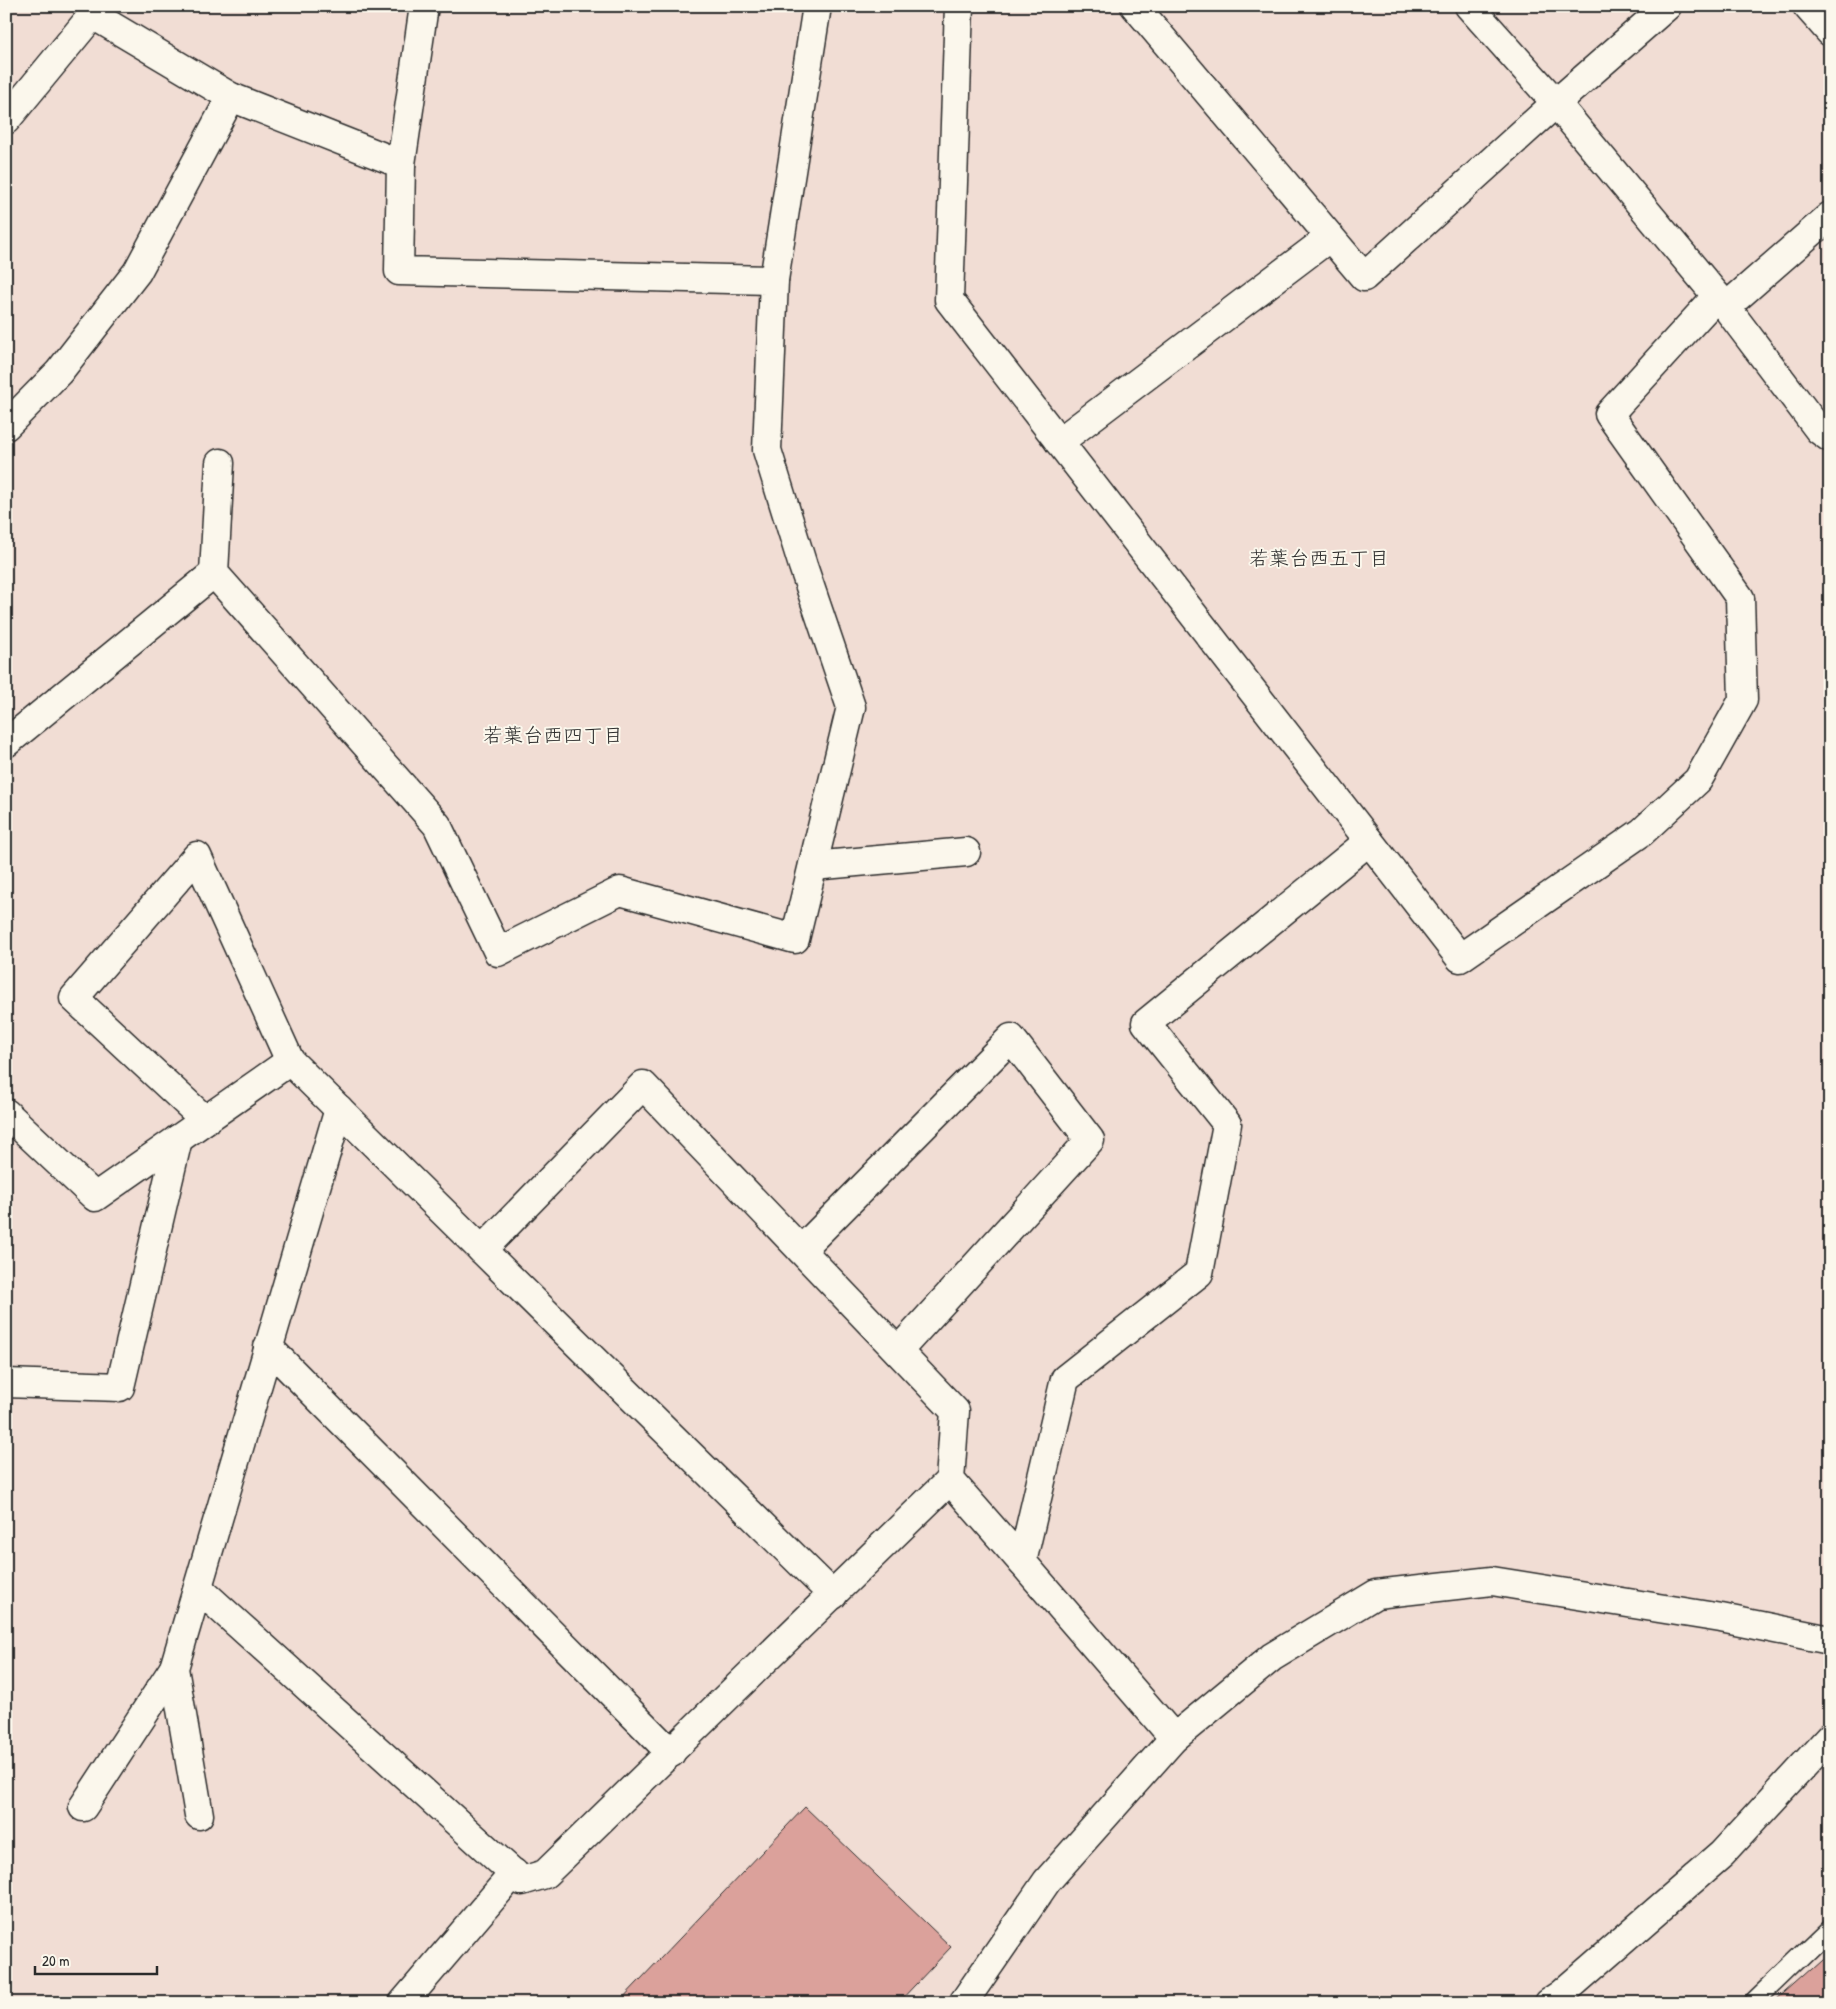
<svg xmlns="http://www.w3.org/2000/svg" width="1836" height="2009" viewBox="0 0 1836 2009" font-family="'Patrick Hand','Klee One',sans-serif">
  <style>
    .building { fill: #dba19b; stroke: #2b2b2b }
    .lines { fill: none; stroke-linecap: round; stroke-linejoin: round }
    .lane-casing { stroke: #2b2b2b; stroke-width: 22 }
    .street-casing { stroke: #2b2b2b; stroke-width: 31 }
    .secondary-casing { stroke: #2b2b2b; stroke-width: 31 }
    .lane { stroke: #fbf7ec; stroke-width: 19 }
    .street { stroke: #fbf7ec; stroke-width: 28 }
    .secondary { stroke: #fbf7ec; stroke-width: 28 }
    .labels { text-anchor: middle; stroke-width: 4; stroke-linejoin: round; paint-order: stroke }
    .neighbourhood-label { font-size: 20px; fill: #2b2b2b; stroke: #fbf7ec }
  </style>
  <rect width="100%" height="100%" fill="#f1ddd4"/>
  <filter id="ink" filterUnits="userSpaceOnUse"><feTurbulence type="fractalNoise" baseFrequency=".02" numOctaves="2"/><feDisplacementMap in="SourceGraphic" scale="10" xChannelSelector="R" yChannelSelector="G"/><feConvolveMatrix kernelMatrix="1 2 1 2 8 2 1 2 1" color-interpolation-filters="sRGB"/></filter>
  <g filter="url(#ink)">
    <g class="building">
      <polygon points="805,1807 951,1947 898,2003 618,2003"/>
      <polygon points="1830,1953 1830,2003 1777,2003 1776,2001"/>
    </g>
    <g class="lines">
      <g class="lane-casing">
        <polyline id="lane" points="1753,2003 1830,1929"/>
      </g>
      <g class="street-casing">
        <g id="street">
          <polyline points="959,6 949,300 1460,958 1642,832 1698,780 1743,700 1740,598 1609,414 1717,296"/>
          <polyline points="1135,6 1364,277 1556,103 1667,6"/>
          <polyline points="1469,6 1556,103 1726,307 1819,430 1830,438"/>
          <polyline points="1807,6 1830,32"/>
          <polyline points="93,15 231,97 401,164 399,271 774,280 767,450 803,566 851,707 795,939 620,891 498,952 437,825 214,573 220,463"/>
          <polyline points="401,164 424,6"/>
          <polyline points="774,280 817,6"/>
          <polyline points="1726,307 1830,216"/>
          <polyline points="6,426 59,372 137,272 231,97"/>
          <polyline points="1059,442 1330,237"/>
          <polyline points="6,743 214,573"/>
          <polyline points="813,866 966,852"/>
          <polyline points="6,1113 95,1197 290,1061 482,1250 643,1085 955,1411 950,1480 1022,1562 1065,1379 1199,1273 1227,1124 1146,1023 1369,841"/>
          <polyline points="205,1120 74,998 197,856 290,1061"/>
          <polyline points="482,1250 833,1595"/>
          <polyline points="801,1250 1011,1038 1090,1140 898,1351"/>
          <polyline points="268,1347 671,1753"/>
          <polyline points="6,1383 120,1387 178,1139"/>
          <polyline points="1022,1562 1174,1738"/>
          <polyline points="198,1588 522,1881 545,1874 950,1480"/>
          <polyline points="83,1807 174,1668"/>
          <polyline points="199,1815 174,1668 339,1109"/>
          <polyline points="403,2003 514,1873"/>
          <polyline points="963,2003 1047,1881 1174,1738 1272,1657 1376,1594 1492,1581 1721,1618 1830,1640"/>
        </g>
      </g>
      <g class="secondary-casing">
        <g id="secondary">
          <polyline points="6,120 100,6"/>
          <polyline points="1548,2003 1560,1995 1722,1854 1830,1737"/>
        </g>
      </g>
      <use href="#lane" class="lane"/>
      <use href="#street" class="street"/>
      <use href="#secondary" class="secondary"/>
    </g>
  </g>
  <g class="labels">
    <g class="neighbourhood-label">
      <text x="1319" y="565">若葉台西五丁目</text>
      <text x="553" y="742">若葉台西四丁目</text>
    </g>
  </g>
  <rect width="1836" height="2009" fill="none" stroke="#fbf7ec" stroke-width="25"/>
  <rect x="12" y="12" width="1811" height="1984" fill="none" stroke="#2b2b2b" stroke-width="2" filter="url(#ink)"/>
  <path d="M35 1966v8h122v-8" fill="none" stroke="#2b2b2b" stroke-width="2.5"/>
  <text x="42" y="1966" font-size="15" fill="#2b2b2b" stroke="#fbf7ec" stroke-width="4" paint-order="stroke">20 m</text>
</svg>
